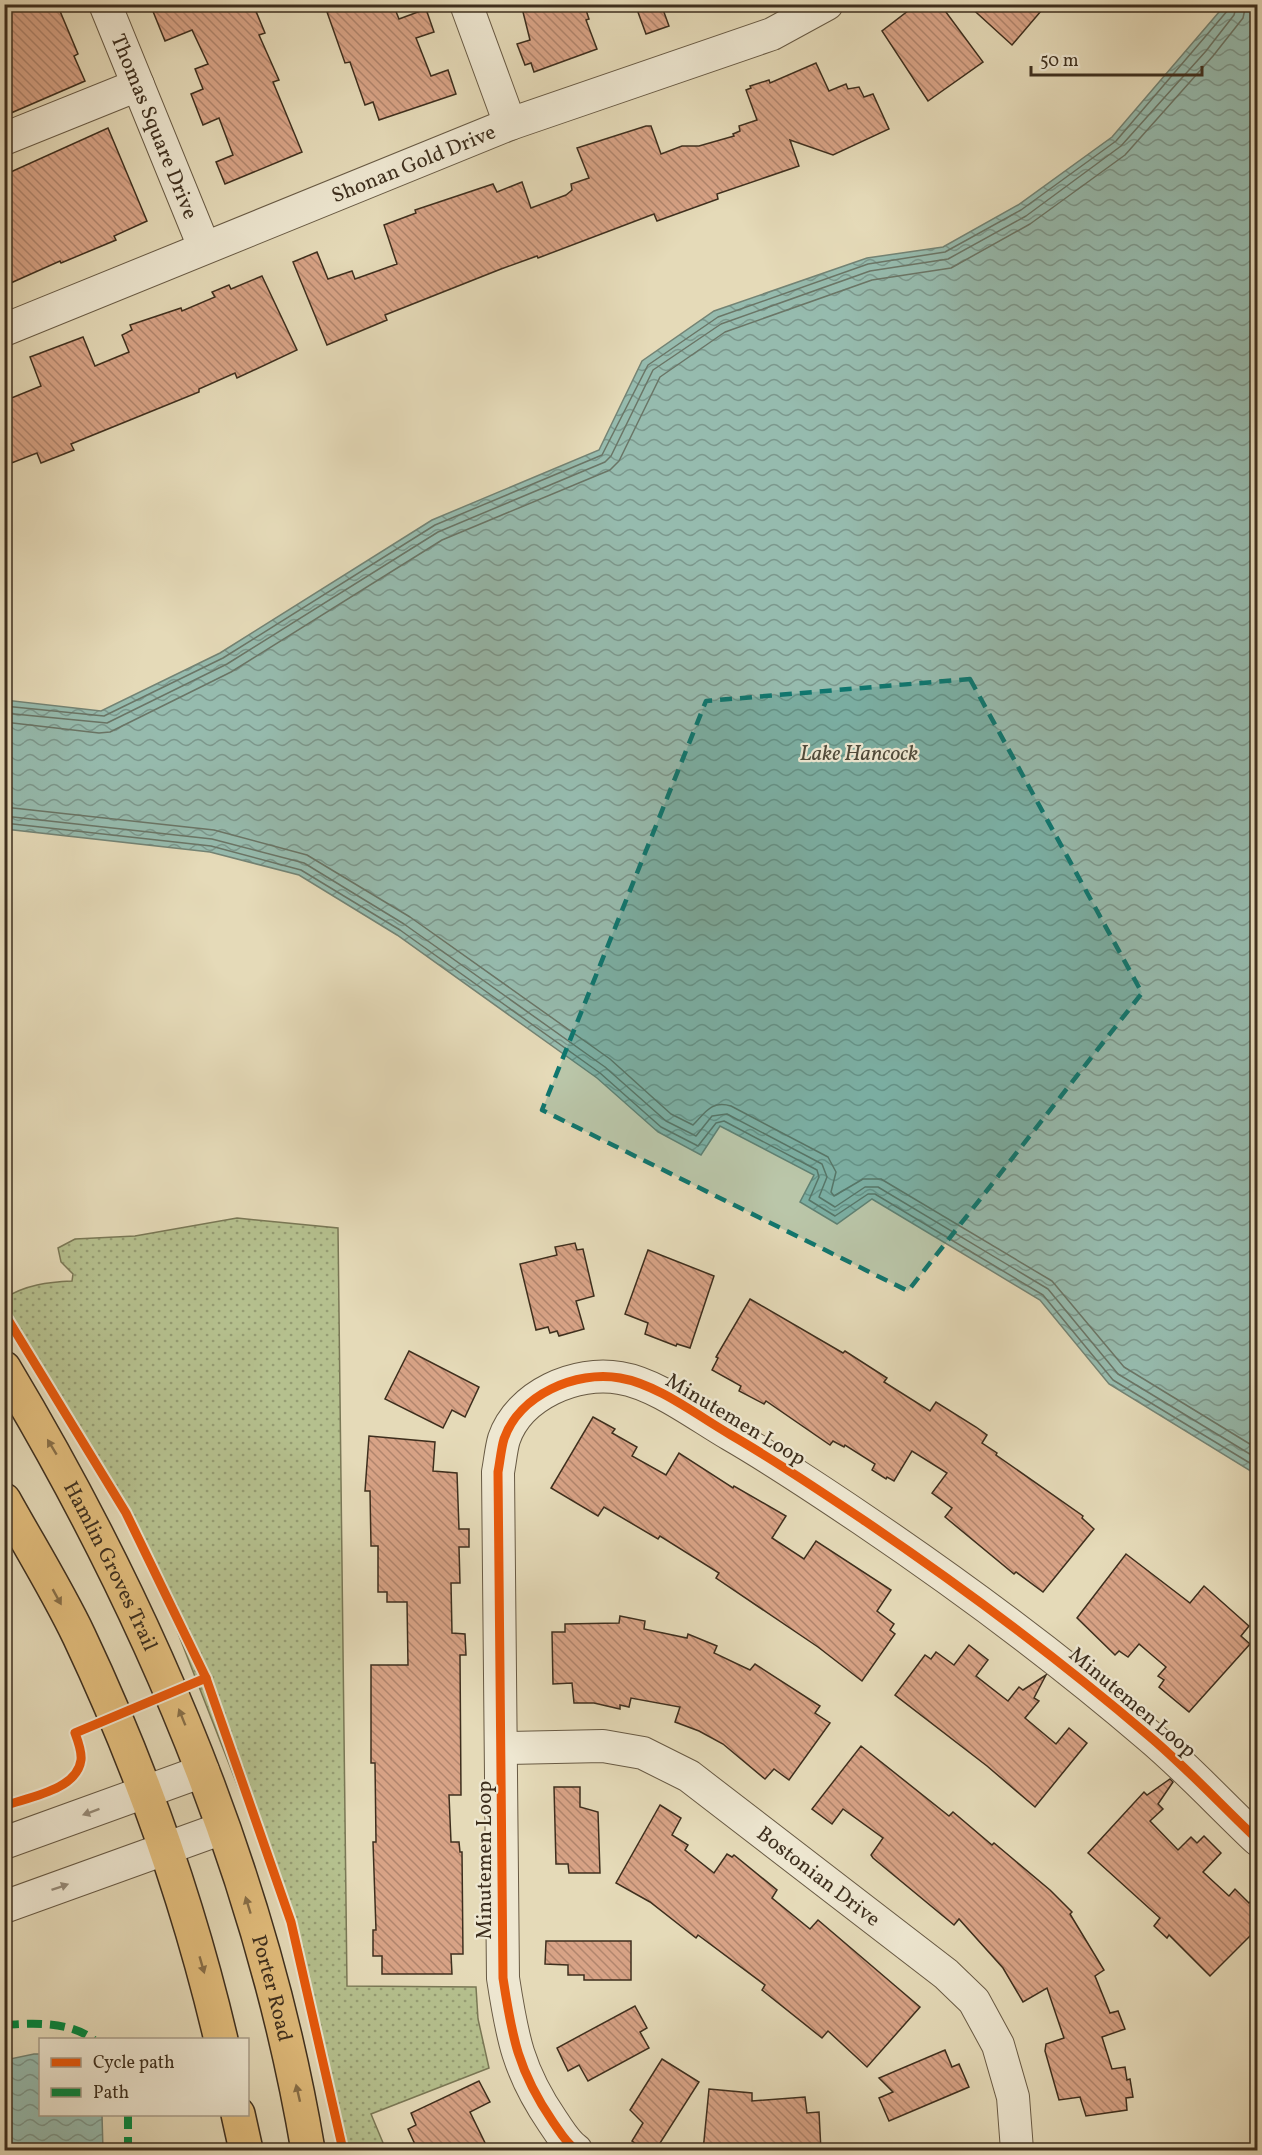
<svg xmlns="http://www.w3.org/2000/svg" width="1262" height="2155" viewBox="0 0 1262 2155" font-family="Vollkorn,serif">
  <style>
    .park { fill: url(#park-dots); stroke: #7a7856; stroke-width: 1.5 }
    .water { fill: url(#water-waves); stroke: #738374; stroke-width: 1.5 }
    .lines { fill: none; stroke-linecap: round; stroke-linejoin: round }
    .shore { stroke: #6a7566; stroke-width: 1.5 }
    .building { fill: url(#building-back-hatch); stroke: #3e2f1e; stroke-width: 1.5 }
    .minor-casing { stroke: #685a44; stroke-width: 34 }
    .major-casing { stroke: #3e2f1e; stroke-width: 36 }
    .minor { stroke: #eee7d1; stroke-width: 32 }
    .major { stroke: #e2bd7c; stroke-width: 33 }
    .quiet { stroke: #00873e; stroke-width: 8; stroke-dasharray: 15 8; stroke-linecap: butt }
    .cycleway-casing { stroke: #eee7d1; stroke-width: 13 }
    .cycleway { stroke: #e8590c; stroke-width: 9 }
    .oneway { fill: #886f48 }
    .oneway2 { fill: #968b78 }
    .marked { fill: #0f766e; fill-opacity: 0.2; stroke: #0f766e; stroke-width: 4.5; stroke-dasharray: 12 8; stroke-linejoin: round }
    .labels { text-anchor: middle; stroke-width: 4.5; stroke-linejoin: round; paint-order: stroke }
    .street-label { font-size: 21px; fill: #3e2f1e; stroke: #eee7d1 }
    .water-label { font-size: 22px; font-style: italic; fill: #504b3b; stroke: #eee7d1 }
  </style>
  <defs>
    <pattern id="park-dots" width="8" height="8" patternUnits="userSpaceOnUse" patternTransform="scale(1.5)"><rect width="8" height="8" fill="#b5c08e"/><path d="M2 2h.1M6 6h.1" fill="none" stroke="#959c73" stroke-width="1.8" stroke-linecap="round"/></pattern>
    <pattern id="water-waves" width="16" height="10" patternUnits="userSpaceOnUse" patternTransform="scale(1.5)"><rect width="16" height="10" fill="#96bbae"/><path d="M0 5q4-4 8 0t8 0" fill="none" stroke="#7c988d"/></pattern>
    <pattern id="building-back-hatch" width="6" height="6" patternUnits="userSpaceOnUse" patternTransform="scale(1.5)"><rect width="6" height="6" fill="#d8a386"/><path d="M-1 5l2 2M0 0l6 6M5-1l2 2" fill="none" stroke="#b1856d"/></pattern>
  </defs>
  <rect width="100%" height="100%" fill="#e5dab8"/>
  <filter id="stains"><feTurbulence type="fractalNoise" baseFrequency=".00333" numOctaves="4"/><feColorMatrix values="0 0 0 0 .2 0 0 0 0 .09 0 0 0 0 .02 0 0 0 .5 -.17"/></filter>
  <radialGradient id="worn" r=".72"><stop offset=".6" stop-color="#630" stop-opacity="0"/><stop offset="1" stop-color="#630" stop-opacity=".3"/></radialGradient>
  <path class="park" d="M237 1218 338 1228 347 1986 476 1987 478 2019 489 2068 371 2114 386 2150H343L292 1925 153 1569 5 1313V1298C25 1285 48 1282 72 1281L73 1274 61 1262 58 1248 75 1239 135 1236Z"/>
  <g class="water">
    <polygon points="1225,5 1258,5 1257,1475 1109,1384 1040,1300 872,1199 837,1224 800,1202 814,1175 720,1126 701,1155 658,1132 597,1078 397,935 299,875 210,852 5,829 5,700 101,711 220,653 432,520 599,450 642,361 714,311 867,258 943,247 1018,205 1112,137"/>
    <polygon points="34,2054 40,2054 40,2114 102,2115 103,2150 5,2150 5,2060"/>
  </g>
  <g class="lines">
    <g class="shore">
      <polyline points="4,706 104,716 223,658 435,525 602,455 648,365 718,317 868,264 945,252 1021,210 1116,141 1228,10 1230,4"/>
      <polyline points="4,713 107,723 227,664 438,532 605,462 611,456 653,370 721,324 870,271 948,259 1026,216 1121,146 1206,51 1234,15 1237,4"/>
      <polyline points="4,722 99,733 110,732 231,672 442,540 610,470 619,461 660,377 725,332 872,280 951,268 1030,224 1125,155 1213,56 1243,18 1246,4"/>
      <path d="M4 807 214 830 307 855 410 917 610 1059 671 1114 693 1125C705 1113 711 1100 731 1106L828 1157 836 1172 831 1192 834 1196 863 1179H881L1052 1281 1124 1367 1258 1449"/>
      <polyline points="4,816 212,839 304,863 404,924 605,1067 666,1121 696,1136 712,1116 727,1114 822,1164 827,1177 819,1197 835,1207 865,1187 878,1187 1048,1289 1118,1374 1258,1459"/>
      <polyline points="4,823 211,846 301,870 400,930 600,1073 661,1127 698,1146 716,1123 724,1121 817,1170 819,1177 809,1200 835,1216 868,1194 875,1194 1043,1295 1113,1380 1258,1468"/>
    </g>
  </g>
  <g class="building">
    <polygon points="4,4 57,4 78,54 74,56 85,81 4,116"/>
    <polygon points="150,4 253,4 265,33 259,35 279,80 273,82 302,152 225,184 216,162 233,155 219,118 203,125 191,94 203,89 195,69 208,64 192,30 165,41"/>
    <polygon points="350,4 393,4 399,19 426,9 434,32 416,38 431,76 448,70 456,94 379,120 373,102 365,105 350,62 345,63 327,12"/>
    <polygon points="521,4 584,4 589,19 586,20 597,49 534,72 531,63 525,65 517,44 530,40"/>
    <polygon points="635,4 661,4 669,26 646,34"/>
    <polygon points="917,4 940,4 983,62 928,101 882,31"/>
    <polygon points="967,4 1047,4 1012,45"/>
    <polygon points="816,63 829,91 846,84 848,89 859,87 864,97 873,94 889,129 833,155 790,140 799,166 717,194 718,199 657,221 654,214 538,258 537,256 501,269 385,315 387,320 327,345 293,262 317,252 328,279 352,271 355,279 397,264 384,225 416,213 415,210 493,184 497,192 522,182 531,208 566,195 572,190 571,184 589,178 577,148 646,126 651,126 661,154 682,146 699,146 734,136 733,134 740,131 739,126 757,120 746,90 751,88 750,86 769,80 770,83"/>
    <polygon points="108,128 147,221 114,236 116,240 61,263 60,261 4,286 4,175"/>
    <polygon points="262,276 297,350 237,378 235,373 199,389 199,392 71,444 74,450 41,463 37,453 4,466 4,401 41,386 30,357 83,337 95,366 129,352 122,335 132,330 130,325 181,308 182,311 215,297 212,292 229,285 231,289"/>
    <polygon points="575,1243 577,1250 583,1249 594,1296 576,1301 584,1329 559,1336 557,1331 550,1333 548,1327 536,1330 520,1264 557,1255 555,1247"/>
    <polygon points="648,1250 714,1276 690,1348 677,1344 676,1346 645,1334 648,1323 625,1314"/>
    <polygon points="750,1299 843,1353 845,1351 887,1378 884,1382 930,1411 936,1402 976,1427 987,1435 982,1443 997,1453 996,1455 1083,1516 1082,1518 1094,1529 1043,1592 1016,1572 1014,1574 945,1517 952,1508 932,1493 947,1473 912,1451 894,1481 887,1477 886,1479 872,1470 875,1464 845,1445 844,1447 833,1441 830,1445 766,1401 764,1404 739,1391 741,1386 712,1370 718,1358 716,1357"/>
    <polygon points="409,1351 479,1387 465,1417 452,1410 443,1428 385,1399"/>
    <polygon points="593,1417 615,1429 612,1433 637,1447 632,1456 666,1475 679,1453 733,1488 734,1486 786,1516 772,1538 804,1559 816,1541 891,1590 877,1611 894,1624 890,1630 895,1634 862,1681 818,1647 716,1578 719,1573 660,1536 658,1539 604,1507 598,1516 551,1488"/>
    <polygon points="369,1436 435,1442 433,1471 457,1473 459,1529 469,1529 469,1547 459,1547 460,1583 451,1583 452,1633 465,1634 466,1655 460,1655 461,1795 449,1795 451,1842 459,1842 460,1852 462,1852 463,1954 451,1954 452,1974 382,1974 382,1956 373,1956 373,1930 376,1930 373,1842 376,1842 375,1763 371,1763 371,1665 408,1665 407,1602 387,1602 387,1592 378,1592 378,1546 371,1546 370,1491 365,1491"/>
    <polygon points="1126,1554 1190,1603 1204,1586 1249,1626 1241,1636 1250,1644 1189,1712 1159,1687 1164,1680 1158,1676 1166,1667 1139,1644 1128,1657 1119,1651 1115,1655 1077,1618"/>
    <polygon points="620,1616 645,1621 644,1629 687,1638 688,1634 717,1646 714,1653 750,1670 755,1664 820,1706 815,1713 830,1723 789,1780 774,1769 765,1779 723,1744 699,1731 675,1722 680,1707 631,1698 629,1707 620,1705 620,1709 594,1703 574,1703 572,1683 553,1684 552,1632 565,1632 565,1624 619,1623"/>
    <polygon points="969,1645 988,1660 976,1676 1008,1701 1019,1687 1023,1690 1046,1675 1034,1698 1039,1701 1025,1718 1056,1744 1069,1728 1087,1743 1035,1807 987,1766 895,1695 925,1655 931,1659 936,1652 954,1665"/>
    <polygon points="861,1746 949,1816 953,1812 992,1845 994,1843 1050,1890 1072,1912 1070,1914 1104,1970 1095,1976 1110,2013 1118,2011 1125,2029 1102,2037 1112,2069 1125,2067 1127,2080 1130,2079 1133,2097 1126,2098 1127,2110 1086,2116 1080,2097 1059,2100 1045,2051 1046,2044 1064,2038 1047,1988 1023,2002 1003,1968 959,1919 954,1925 873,1858 871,1855 883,1838 843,1809 832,1824 812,1809"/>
    <polygon points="1170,1779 1173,1782 1158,1804 1163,1809 1150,1821 1178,1850 1191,1837 1197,1843 1204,1836 1221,1853 1203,1872 1229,1896 1235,1889 1249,1903 1257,1896 1257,1929 1210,1976 1169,1935 1167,1938 1154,1926 1160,1918 1088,1853 1144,1792 1147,1795"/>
    <polygon points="554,1787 580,1787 580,1807 598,1812 600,1873 569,1873 568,1864 556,1864"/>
    <polygon points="660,1805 681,1818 672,1835 688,1845 685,1850 714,1873 727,1854 732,1857 734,1855 777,1890 772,1898 810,1929 818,1920 920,2007 867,2067 828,2031 822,2038 762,1990 765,1985 698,1935 696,1938 650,1902 616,1883"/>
    <polygon points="546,1941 631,1941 631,1980 584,1980 584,1975 568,1975 568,1965 545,1964"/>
    <polygon points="635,2006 647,2028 640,2032 649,2048 588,2081 579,2065 568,2071 557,2048"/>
    <polygon points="945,2050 952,2067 959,2064 969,2087 889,2121 879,2098 893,2092 879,2078"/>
    <polygon points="662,2059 699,2082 655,2151 646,2151 632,2141 643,2123 630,2110"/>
    <polygon points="479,2081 490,2102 470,2112 489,2151 418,2151 408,2129 416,2125 411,2113"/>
    <polygon points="709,2089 752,2093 752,2101 805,2097 807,2113 819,2112 821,2151 798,2151 798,2147 703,2151"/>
  </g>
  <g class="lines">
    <g class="minor-casing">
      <g id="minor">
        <path id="s1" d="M105 4 204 247"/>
        <polyline points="466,4 510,124"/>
        <polyline points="4,139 138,85"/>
        <path id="s2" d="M4 330 510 124 772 34 827 4"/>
        <path id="s3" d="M502 1748 603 1746 643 1753 689 1776 946 1974 974 2001 998 2045 1013 2097 1017 2150"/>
        <polyline points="4,1843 203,1771"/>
        <polyline points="4,1907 223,1828"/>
        <path d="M576 2150C566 2143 560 2132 553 2122 518 2071 512 2037 503 1978L498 1472C500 1462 501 1449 504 1439 519 1395 576 1370 620 1378 657 1384 698 1416 731 1435 776 1461 819 1490 862 1519 961 1586 1058 1658 1149 1736 1187 1768 1221 1805 1258 1840"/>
      </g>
    </g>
    <g class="major-casing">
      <g id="major">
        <path id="s4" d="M4 1368C149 1610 261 1872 308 2150"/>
        <path d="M4 1500C29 1545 57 1590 79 1636 140 1765 188 1900 221 2040"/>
        <polyline points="238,2114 246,2150"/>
      </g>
    </g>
    <use href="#minor" class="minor"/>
    <use href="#major" class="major"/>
    <g class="quiet">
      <path d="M4 2025C34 2023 70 2021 94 2040"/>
      <polyline points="128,2114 128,2150"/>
    </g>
    <g class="cycleway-casing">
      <g id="cycleway">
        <polyline points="4,1313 126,1513 206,1678 291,1922 343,2150"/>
        <path d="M4 1806C29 1797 77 1790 81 1760 82 1752 78 1741 75 1733L206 1678"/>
        <path d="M576 2150C566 2143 560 2132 553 2122 518 2071 512 2037 503 1978L498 1472C500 1462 501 1449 504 1439 519 1395 576 1370 620 1378 657 1384 698 1416 731 1435 776 1461 819 1490 862 1519 961 1586 1058 1658 1149 1736 1187 1768 1221 1805 1258 1840"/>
      </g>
    </g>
    <use href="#cycleway" class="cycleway"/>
  </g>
  <defs><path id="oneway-solid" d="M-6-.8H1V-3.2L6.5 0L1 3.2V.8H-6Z" transform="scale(1.5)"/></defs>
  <g class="oneway">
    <use href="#oneway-solid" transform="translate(52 1447) rotate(-121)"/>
    <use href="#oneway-solid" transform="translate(57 1597) rotate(61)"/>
    <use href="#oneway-solid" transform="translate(182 1717) rotate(-112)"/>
    <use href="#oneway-solid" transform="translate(248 1905) rotate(-107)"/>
    <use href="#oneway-solid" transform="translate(202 1965) rotate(74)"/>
    <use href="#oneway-solid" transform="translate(298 2093) rotate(-103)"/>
  </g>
  <g class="oneway2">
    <use href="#oneway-solid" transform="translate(91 1812) rotate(160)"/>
    <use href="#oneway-solid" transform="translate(60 1887) rotate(-19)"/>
  </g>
  <path class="marked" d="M970 679 1142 993 908 1291 542 1110 706 701Z"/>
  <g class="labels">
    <g class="street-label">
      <text dy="7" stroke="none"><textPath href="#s1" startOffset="132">Thomas Square Drive</textPath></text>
      <text dy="7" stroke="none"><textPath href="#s2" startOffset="442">Shonan Gold Drive</textPath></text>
      <text transform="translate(736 1419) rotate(31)" y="7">Minutemen Loop</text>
      <text dy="7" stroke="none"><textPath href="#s4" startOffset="225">Hamlin Groves Trail</textPath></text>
      <text transform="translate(1133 1702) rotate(40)" y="7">Minutemen Loop</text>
      <text transform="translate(484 1860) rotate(-90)" y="7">Minutemen Loop</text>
      <text dy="7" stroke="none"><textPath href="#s3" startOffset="357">Bostonian Drive</textPath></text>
      <text dy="7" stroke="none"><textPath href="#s4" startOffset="678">Porter Road</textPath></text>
    </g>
    <g class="water-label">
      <text x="859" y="760">Lake Hancock</text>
    </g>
  </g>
  <rect width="1262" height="2155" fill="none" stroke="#e5dab8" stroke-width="24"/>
  <rect x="6" y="6" width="1250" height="2143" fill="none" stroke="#3e2f1e" stroke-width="3"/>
  <rect x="12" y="12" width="1238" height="2131" fill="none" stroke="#3e2f1e" stroke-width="1.5"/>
  <rect x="39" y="2038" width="210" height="78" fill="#eee7d1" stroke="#a89d89" stroke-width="1.5"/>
  <rect x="51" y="2058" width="30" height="9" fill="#e8590c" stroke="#a89d89" stroke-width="1.5"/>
  <text x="93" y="2068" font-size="18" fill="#3e2f1e">Cycle path</text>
  <rect x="51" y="2088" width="30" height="9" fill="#00873e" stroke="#a89d89" stroke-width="1.5"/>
  <text x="93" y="2098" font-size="18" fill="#3e2f1e">Path</text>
  <path d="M1031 66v9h171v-9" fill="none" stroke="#3e2f1e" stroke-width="3"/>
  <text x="1040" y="66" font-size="18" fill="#3e2f1e" stroke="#eee7d1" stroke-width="4.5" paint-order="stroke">50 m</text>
  <rect width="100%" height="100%" filter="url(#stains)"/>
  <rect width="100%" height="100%" fill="url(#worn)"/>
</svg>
